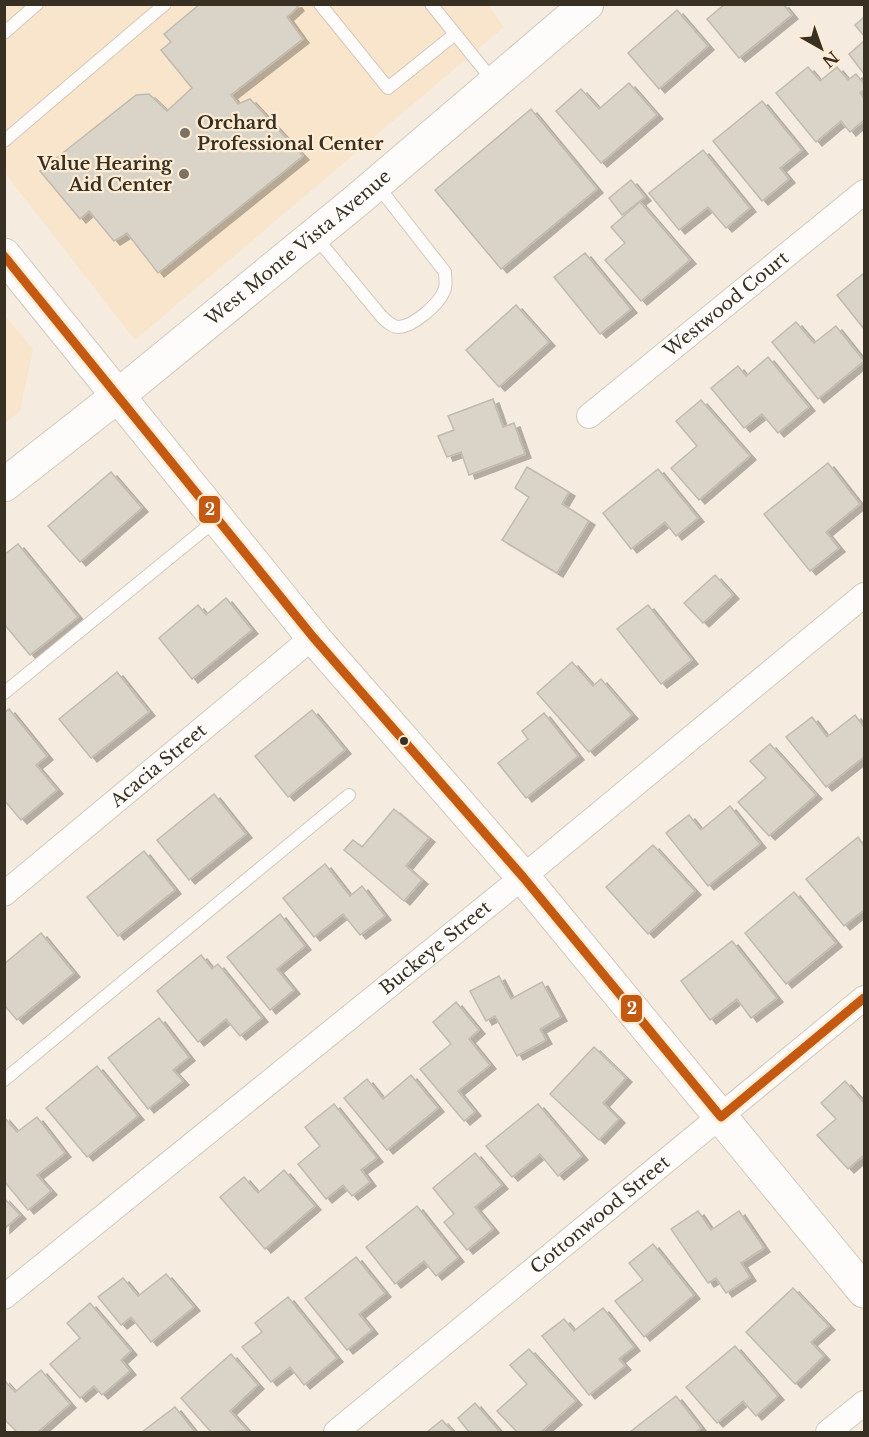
<svg xmlns="http://www.w3.org/2000/svg" width="869" height="1437" viewBox="0 0 869 1437" font-family="'Libre Baskerville',serif">
  <style>
    .built { fill: #f9e5cb }
    .building { fill: #d9d4c7; stroke: #c0bbaf; stroke-width: 1.5; filter: url(#shadow) }
    .lines { fill: none; stroke-linecap: round; stroke-linejoin: round }
    .lane-casing { stroke: #d2c9bd; stroke-width: 14 }
    .street-casing { stroke: #d2c9bd; stroke-width: 26 }
    .secondary-casing { stroke: #d2c9bd; stroke-width: 35 }
    .lane { stroke: #fefcfa; stroke-width: 12 }
    .street { stroke: #fefcfa; stroke-width: 24 }
    .secondary { stroke: #fefcfa; stroke-width: 33 }
    .bus-1-casing { stroke: #ffecd4; stroke-width: 14 }
    .bus-1 { stroke: #c45911; stroke-width: 9 }
    .poi-dot { fill: #7b7165; stroke: #ffecd4; stroke-width: 2 }
    .bus-dot { fill: #393024; stroke: #ffecd4; stroke-width: 2 }
    .labels { text-anchor: middle; stroke-width: 4.5; stroke-linejoin: round; paint-order: stroke }
    .poi-label { font-size: 18px; font-weight: bold; fill: #393024; stroke: #ffecd4; text-anchor: start }
    .street-label { font-size: 18px; fill: #393024; stroke: #ffecd4 }
    .line-badge { stroke: #ffecd4; stroke-width: 2 }
    .badge-label { font-size: 16px; text-anchor: middle; font-weight: bold; fill: #fff }
  </style>
  <defs>
    <filter id="shadow"><feDropShadow dx="6" dy="4" stdDeviation="0" flood-color="#0004"/></filter>
  </defs>
  <rect width="100%" height="100%" fill="#f5ebde"/>
  <g class="built">
    <polygon points="488,4 504,27 135,340 5,173 5,5"/>
    <polygon points="4,315 33,349 20,411 5,423"/>
  </g>
  <g class="building">
    <polygon points="200,4 296,4 298,7 287,17 303,39 231,95 238,104 250,99 303,156 158,273 127,233 114,241 89,211 80,219 40,171 136,95 149,94 167,111 192,88 161,50 171,42 164,34"/>
    <polygon points="725,4 783,4 792,15 739,58 707,19"/>
    <polygon points="677,10 708,46 659,89 628,53"/>
    <polygon points="864,17 864,36 855,25"/>
    <polygon points="864,41 864,74 849,54"/>
    <polygon points="808,67 820,81 837,67 848,80 856,74 864,84 864,90 860,93 864,98 864,120 850,132 841,121 816,142 776,93"/>
    <polygon points="629,83 657,115 601,163 556,111 581,89 599,109"/>
    <polygon points="762,101 802,150 780,168 789,179 762,201 713,141"/>
    <polygon points="531,109 597,189 501,269 435,190"/>
    <polygon points="703,150 750,208 726,228 708,207 679,230 649,193"/>
    <polygon points="631,180 645,197 622,215 609,198"/>
    <polygon points="640,202 690,260 641,301 605,260 625,243 611,227"/>
    <polygon points="585,253 631,309 600,334 554,277"/>
    <polygon points="864,273 864,329 837,295"/>
    <polygon points="516,305 549,342 499,387 466,350"/>
    <polygon points="796,322 814,343 836,326 864,361 818,399 772,342"/>
    <polygon points="768,357 809,407 778,433 762,414 744,428 711,388 738,366 746,376"/>
    <polygon points="493,399 503,427 514,423 525,454 469,475 461,452 447,457 438,436 454,430 448,416"/>
    <polygon points="701,400 750,456 699,500 671,468 697,446 676,421"/>
    <polygon points="828,463 860,504 826,532 839,548 810,571 764,514"/>
    <polygon points="527,467 569,492 562,504 589,521 557,573 502,540 529,497 515,488"/>
    <polygon points="658,469 698,518 676,536 665,522 631,549 603,513"/>
    <polygon points="111,472 142,508 80,562 48,526"/>
    <polygon points="18,544 78,617 30,655 4,624 4,555"/>
    <polygon points="715,575 733,595 703,623 684,603"/>
    <polygon points="226,598 252,630 192,679 159,638 198,605 206,615"/>
    <polygon points="648,605 692,660 661,684 617,629"/>
    <polygon points="572,662 593,686 601,679 632,715 589,752 537,693"/>
    <polygon points="117,672 149,712 91,758 59,719"/>
    <polygon points="9,709 47,756 36,765 57,790 21,820 4,800 4,713"/>
    <polygon points="312,710 345,750 288,797 255,756"/>
    <polygon points="544,713 578,756 526,798 498,763 528,739 522,731"/>
    <polygon points="855,715 864,727 864,757 826,787 786,737 812,717 827,737"/>
    <polygon points="770,744 816,795 769,836 738,802 766,778 750,761"/>
    <polygon points="214,794 246,834 189,880 157,840"/>
    <polygon points="730,806 760,844 708,886 666,833 689,815 701,830"/>
    <polygon points="394,809 429,838 406,866 422,880 404,901 344,850 353,840 362,847"/>
    <polygon points="858,837 864,846 864,910 844,926 806,879"/>
    <polygon points="653,845 695,891 648,934 606,887"/>
    <polygon points="144,851 175,890 118,936 87,897"/>
    <polygon points="325,864 350,896 362,886 385,916 360,935 343,914 314,937 283,898"/>
    <polygon points="794,892 836,943 786,984 745,933"/>
    <polygon points="280,914 305,946 277,969 294,990 270,1010 227,957"/>
    <polygon points="41,933 74,973 17,1020 4,1005 4,964"/>
    <polygon points="732,941 777,998 751,1018 737,999 710,1020 681,981"/>
    <polygon points="201,955 212,969 218,964 262,1018 240,1036 226,1019 198,1042 157,991"/>
    <polygon points="499,976 511,999 542,982 561,1017 540,1029 546,1040 517,1056 495,1016 486,1021 470,991"/>
    <polygon points="456,1002 479,1030 469,1039 490,1065 458,1091 475,1112 464,1121 420,1069 451,1044 433,1022"/>
    <polygon points="159,1018 189,1057 173,1070 183,1081 148,1109 108,1058"/>
    <polygon points="594,1047 626,1078 603,1103 619,1119 599,1140 550,1094"/>
    <polygon points="97,1066 138,1116 87,1157 46,1108"/>
    <polygon points="411,1075 438,1108 387,1150 344,1098 367,1079 383,1099"/>
    <polygon points="845,1081 864,1103 864,1155 848,1169 817,1135 836,1119 821,1103"/>
    <polygon points="334,1104 377,1158 361,1170 370,1182 352,1196 343,1185 326,1199 298,1164 320,1146 305,1127"/>
    <polygon points="538,1104 582,1156 558,1176 540,1154 512,1177 486,1146"/>
    <polygon points="4,1117 17,1132 37,1117 65,1153 37,1175 51,1191 28,1210 4,1181"/>
    <polygon points="475,1153 502,1185 475,1207 493,1229 467,1250 444,1222 454,1214 433,1188"/>
    <polygon points="284,1170 315,1206 265,1249 220,1197 244,1177 258,1193"/>
    <polygon points="4,1198 20,1215 4,1229"/>
    <polygon points="417,1206 458,1258 436,1276 424,1261 395,1284 366,1247"/>
    <polygon points="698,1211 711,1230 739,1211 764,1248 741,1263 750,1277 726,1293 716,1278 708,1283 671,1229"/>
    <polygon points="653,1244 694,1295 644,1337 615,1301 643,1280 629,1263"/>
    <polygon points="356,1257 385,1293 359,1314 372,1330 347,1350 305,1298"/>
    <polygon points="166,1274 194,1307 151,1342 131,1317 121,1325 98,1297 123,1278 138,1296"/>
    <polygon points="793,1288 829,1326 811,1342 824,1356 795,1384 746,1332"/>
    <polygon points="288,1297 337,1358 304,1385 290,1367 271,1382 242,1347 262,1332 255,1323"/>
    <polygon points="90,1303 131,1351 121,1360 130,1371 102,1395 94,1386 80,1398 50,1364 80,1338 67,1323"/>
    <polygon points="603,1308 634,1347 619,1359 625,1366 589,1395 542,1336 564,1319 574,1331"/>
    <polygon points="735,1346 778,1396 756,1416 743,1401 717,1423 686,1387"/>
    <polygon points="529,1349 576,1401 541,1432 517,1432 497,1411 527,1384 510,1365"/>
    <polygon points="231,1354 258,1385 230,1411 248,1431 211,1432 181,1398"/>
    <polygon points="41,1370 70,1404 38,1432 17,1432 4,1419 4,1380 15,1392"/>
    <polygon points="676,1396 701,1428 696,1432 630,1432"/>
    <polygon points="475,1403 500,1432 469,1432 458,1418"/>
    <polygon points="175,1407 195,1432 142,1432"/>
    <polygon points="442,1420 453,1432 427,1432"/>
  </g>
  <g class="lines">
    <g class="lane-casing">
      <g id="lane">
        <polyline points="320,4 388,88 455,34"/>
        <polyline points="431,4 494,82"/>
        <polyline points="4,33 37,4"/>
        <polyline points="4,141 165,4"/>
        <path d="M314 235 382 317C386 321 392 327 399 327 414 326 439 304 444 291 447 285 445 278 445 272L377 185"/>
        <polyline points="4,693 217,519"/>
        <polyline points="4,1080 349,795"/>
      </g>
    </g>
    <g class="street-casing">
      <g id="street">
        <path id="s1" d="M589 416 864 192"/>
        <path id="s2" d="M4 894 313 637"/>
        <path id="s3" d="M4 1297 523 877 864 595"/>
        <path id="s4" d="M336 1432 864 998"/>
        <polyline points="828,1432 864,1403"/>
      </g>
    </g>
    <g class="secondary-casing">
      <g id="secondary">
        <polyline points="4,255 313,637 523,877 864,1291"/>
        <path id="s5" d="M4 485 120 394 356 201 587 4"/>
      </g>
    </g>
    <use href="#lane" class="lane"/>
    <use href="#street" class="street"/>
    <use href="#secondary" class="secondary"/>
    <g class="bus-1-casing">
      <polyline id="bus-1" points="4,256 313,637 523,877 721,1117 864,998"/>
    </g>
    <use href="#bus-1" class="bus-1"/>
  </g>
  <g class="poi-dot">
    <circle cx="185" cy="133" r="6"/>
    <circle cx="184" cy="174" r="6"/>
  </g>
  <circle class="bus-dot" cx="404" cy="741" r="5"/>
  <g class="labels">
    <g class="poi-label">
      <text x="197" y="129">Orchard<tspan x="197" dy="21">Professional Center</tspan></text>
      <text x="172" y="170" text-anchor="end">Value Hearing<tspan x="172" dy="21">Aid Center</tspan></text>
    </g>
    <g class="street-label">
      <text dy="6" stroke="none"><textPath href="#s5" startOffset="378">West Monte Vista Avenue</textPath></text>
      <text dy="6" stroke="none"><textPath href="#s1" startOffset="177">Westwood Court</textPath></text>
      <text dy="6" stroke="none"><textPath href="#s2" startOffset="201">Acacia Street</textPath></text>
      <text dy="6" stroke="none"><textPath href="#s3" startOffset="555">Buckeye Street</textPath></text>
      <text dy="6" stroke="none"><textPath href="#s4" startOffset="342">Cottonwood Street</textPath></text>
    </g>
  </g>
  <g class="line-badge">
    <rect x="198" y="495" width="23" height="29" rx="6" fill="#c45911"/>
    <rect x="620" y="994" width="23" height="29" rx="6" fill="#c45911"/>
  </g>
  <g class="badge-label">
    <text x="210" y="515">2</text>
    <text x="632" y="1014">2</text>
  </g>
  <rect width="869" height="1437" fill="none" stroke="#393024" stroke-width="12"/>
  <g transform="translate(821 48) rotate(140)" stroke="#ffecd4" stroke-width="4.5" paint-order="stroke">
  <path d="M0-4.5L10 22L0 15L-10 22Z" fill="#393024"/>
  <text y="-9" font-size="16" font-weight="bold" text-anchor="middle" fill="#393024">N</text>
  </g>
</svg>
